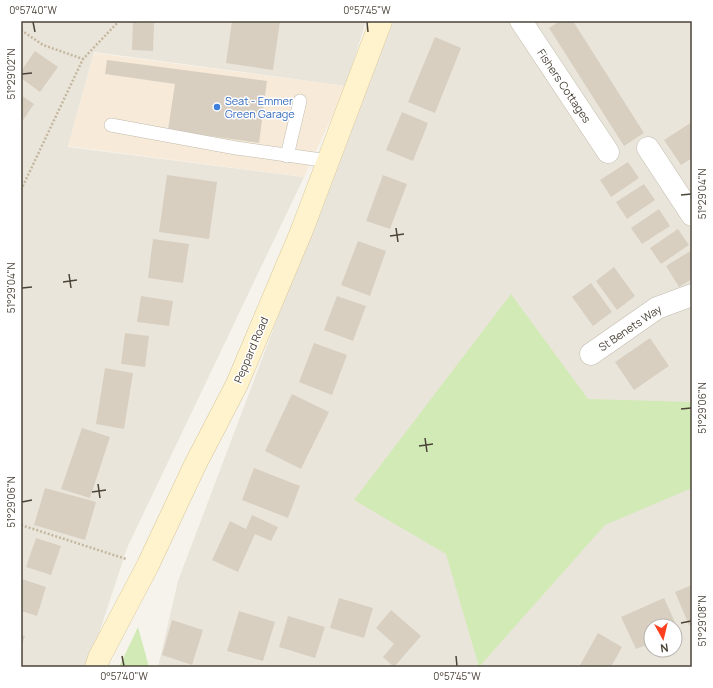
<svg xmlns="http://www.w3.org/2000/svg" width="713" height="688" viewBox="0 0 713 688" font-family="Manrope,sans-serif">
  <style>
    .residential { fill: #eae5da; fill-rule: evenodd }
    .commercial { fill: #f7ead8 }
    .green { fill: #d2eab5 }
    .building { fill: #d8cfc1 }
    .lines { fill: none; stroke-linecap: round; stroke-linejoin: round }
    .service-casing { stroke: #c2bbae; stroke-width: 14 }
    .minor-casing { stroke: #c2bbae; stroke-width: 23 }
    .secondary-casing { stroke: #d6c79b; stroke-width: 23 }
    .path { stroke: #c4b79f; stroke-width: 2.5; stroke-dasharray: 2 2; stroke-linecap: butt }
    .service { stroke: #fff; stroke-width: 13 }
    .minor { stroke: #fff; stroke-width: 22 }
    .secondary { stroke: #fff3cd; stroke-width: 22 }
    .ticks { fill: none; stroke: #4b4439; stroke-width: 1.5 }
    .shop-dot { fill: #3f7fe0; stroke: #fff; stroke-width: 1.5 }
    .labels { text-anchor: middle; stroke-width: 3; stroke-linejoin: round; paint-order: stroke }
    .street-label { font-size: 11px; fill: #4b4439; stroke: #fff }
    .shop-label { font-size: 11px; fill: #366cbe; stroke: #fff; text-anchor: start }
    .neatline { fill: none; stroke: #4b4439; stroke-width: 1.5 }
    .ticks-label { font-size: 10px; text-anchor: middle; fill: #4b4439 }
  </style>
  <rect width="100%" height="100%" fill="#f6f3ec"/>
  <g class="residential">
    <polygon points="21,21 366,21 346,86 94,52 68,147 304,177 127,548 88,667 21,667"/>
    <path d="M390 21H692V667H158L178 581ZM651 626H675V650H651Z"/>
  </g>
  <polygon class="commercial" points="94,53 346,86 304,177 68,146"/>
  <g class="green">
    <polygon points="511,294 588,399 692,402 692,488 605,525 479,667 446,554 354,500"/>
    <polygon points="138,627 149,667 119,667"/>
  </g>
  <g class="building">
    <polygon points="232,21 280,21 273,70 226,63"/>
    <polygon points="560,21 573,21 644,133 624,146 549,28"/>
    <polygon points="133,22 154,23 153,51 132,50"/>
    <polygon points="435,37 461,48 435,113 408,102"/>
    <polygon points="35,51 58,67 40,92 21,78 21,71"/>
    <polygon points="107,60 267,81 259,143 168,130 175,84 105,74"/>
    <polygon points="21,95 34,104 21,123"/>
    <polygon points="402,112 428,123 413,161 386,150"/>
    <polygon points="692,122 692,158 681,165 664,140"/>
    <polygon points="628,162 639,178 611,197 600,180"/>
    <polygon points="167,175 217,182 209,239 159,232"/>
    <polygon points="383,175 407,184 390,229 366,221"/>
    <polygon points="644,184 655,200 627,219 616,202"/>
    <polygon points="659,209 670,226 642,244 631,228"/>
    <polygon points="678,229 689,245 661,264 650,248"/>
    <polygon points="153,239 189,244 183,283 148,278"/>
    <polygon points="358,241 386,251 370,296 341,285"/>
    <polygon points="692,250 692,279 679,287 666,266"/>
    <polygon points="614,267 635,296 617,310 596,281"/>
    <polygon points="591,283 612,312 593,326 572,297"/>
    <polygon points="141,296 173,301 169,326 137,322"/>
    <polygon points="337,296 366,306 353,341 324,330"/>
    <polygon points="125,333 149,336 145,367 121,364"/>
    <polygon points="650,338 669,366 634,390 615,362"/>
    <polygon points="314,343 347,355 332,395 299,382"/>
    <polygon points="105,368 133,373 124,429 96,424"/>
    <polygon points="292,394 329,412 301,469 265,451"/>
    <polygon points="82,428 110,437 90,498 61,489"/>
    <polygon points="254,468 300,486 288,518 242,500"/>
    <polygon points="45,488 96,502 85,540 34,525"/>
    <polygon points="252,515 278,527 271,541 255,534 238,572 212,560 230,521 246,529"/>
    <polygon points="36,538 61,546 51,575 26,567"/>
    <polygon points="22,579 46,587 37,616 21,611"/>
    <polygon points="692,585 692,624 689,625 675,592"/>
    <polygon points="339,598 373,608 364,638 330,628"/>
    <polygon points="664,598 679,631 675,632 675,626 651,626 651,643 636,649 621,617"/>
    <polygon points="391,610 421,636 394,667 383,657 394,644 376,628"/>
    <polygon points="239,611 275,622 263,661 227,651"/>
    <polygon points="288,616 325,627 315,658 279,647"/>
    <polygon points="172,620 203,630 192,665 162,655"/>
    <polygon points="598,633 622,647 611,667 579,667"/>
    <polygon points="21,635 25,636 21,647"/>
  </g>
  <g class="lines">
    <g class="service-casing">
      <g id="service">
        <polyline points="111,125 236,148 329,161"/>
        <polyline points="287,156 300,101"/>
      </g>
    </g>
    <g class="minor-casing">
      <g id="minor">
        <polyline points="521,21 608,152"/>
        <polyline points="648,148 692,215"/>
        <polyline points="591,354 657,308 692,295"/>
      </g>
    </g>
    <g class="secondary-casing">
      <polyline id="secondary" points="96,667 99,658 148,565 195,465 237,384 302,230 381,21"/>
    </g>
    <g class="path">
      <polyline points="21,30 43,45 83,59"/>
      <polyline points="21,190 83,59 119,21"/>
      <polyline points="21,525 126,559"/>
    </g>
    <use href="#service" class="service"/>
    <use href="#minor" class="minor"/>
    <use href="#secondary" class="secondary"/>
  </g>
  <path class="ticks" d="M33 22 35 32M367 22 368 32M22 74 32 73M681 195 691 194M396 228 398 242M390 236 404 234M69 274 71 288M63 282 77 280M22 288 32 287M681 409 691 408M425 438 427 452M419 446 433 444M98 484 100 498M92 492 106 490M22 502 32 500M681 623 691 621M122 656 124 666M456 656 457 666"/>
  <circle class="shop-dot" cx="217" cy="107" r="4"/>
  <g class="labels">
    <g class="street-label">
      <text transform="translate(564 86) rotate(56)" y="4">Fishers Cottages</text>
      <text transform="translate(630 328) rotate(-34)" y="4">St Benets Way</text>
      <text transform="translate(251 350) rotate(-67)" y="4">Peppard Road</text>
    </g>
    <g class="shop-label">
      <text x="225" y="105">Seat - Emmer<tspan x="225" dy="13">Green Garage</tspan></text>
    </g>
  </g>
  <rect width="713" height="688" fill="none" stroke="#ffffff" stroke-width="44"/>
  <g transform="translate(663 638) rotate(172)"><circle r="19" fill="#ffffff" stroke="#b7b4b0"/>
  <path d="M0-3L7 15L0 10L-7 15Z" fill="#fc3f1d"/>
  <text y="-6" font-size="11" font-weight="bold" text-anchor="middle" fill="#4b4439">N</text>
  </g>
  <rect x="22" y="22" width="669" height="644" class="neatline"/>
  <g class="ticks-label">
    <text x="33" y="14">0°57'40"W</text>
    <text x="367" y="14">0°57'45"W</text>
    <text transform="translate(11 74) rotate(-90)" y="4">51°29'02"N</text>
    <text transform="translate(702 194) rotate(-90)" y="4">51°29'04"N</text>
    <text transform="translate(11 288) rotate(-90)" y="4">51°29'04"N</text>
    <text transform="translate(702 408) rotate(-90)" y="4">51°29'06"N</text>
    <text transform="translate(11 502) rotate(-90)" y="4">51°29'06"N</text>
    <text transform="translate(702 621) rotate(-90)" y="4">51°29'08"N</text>
    <text x="124" y="680">0°57'40"W</text>
    <text x="457" y="680">0°57'45"W</text>
  </g>
</svg>
